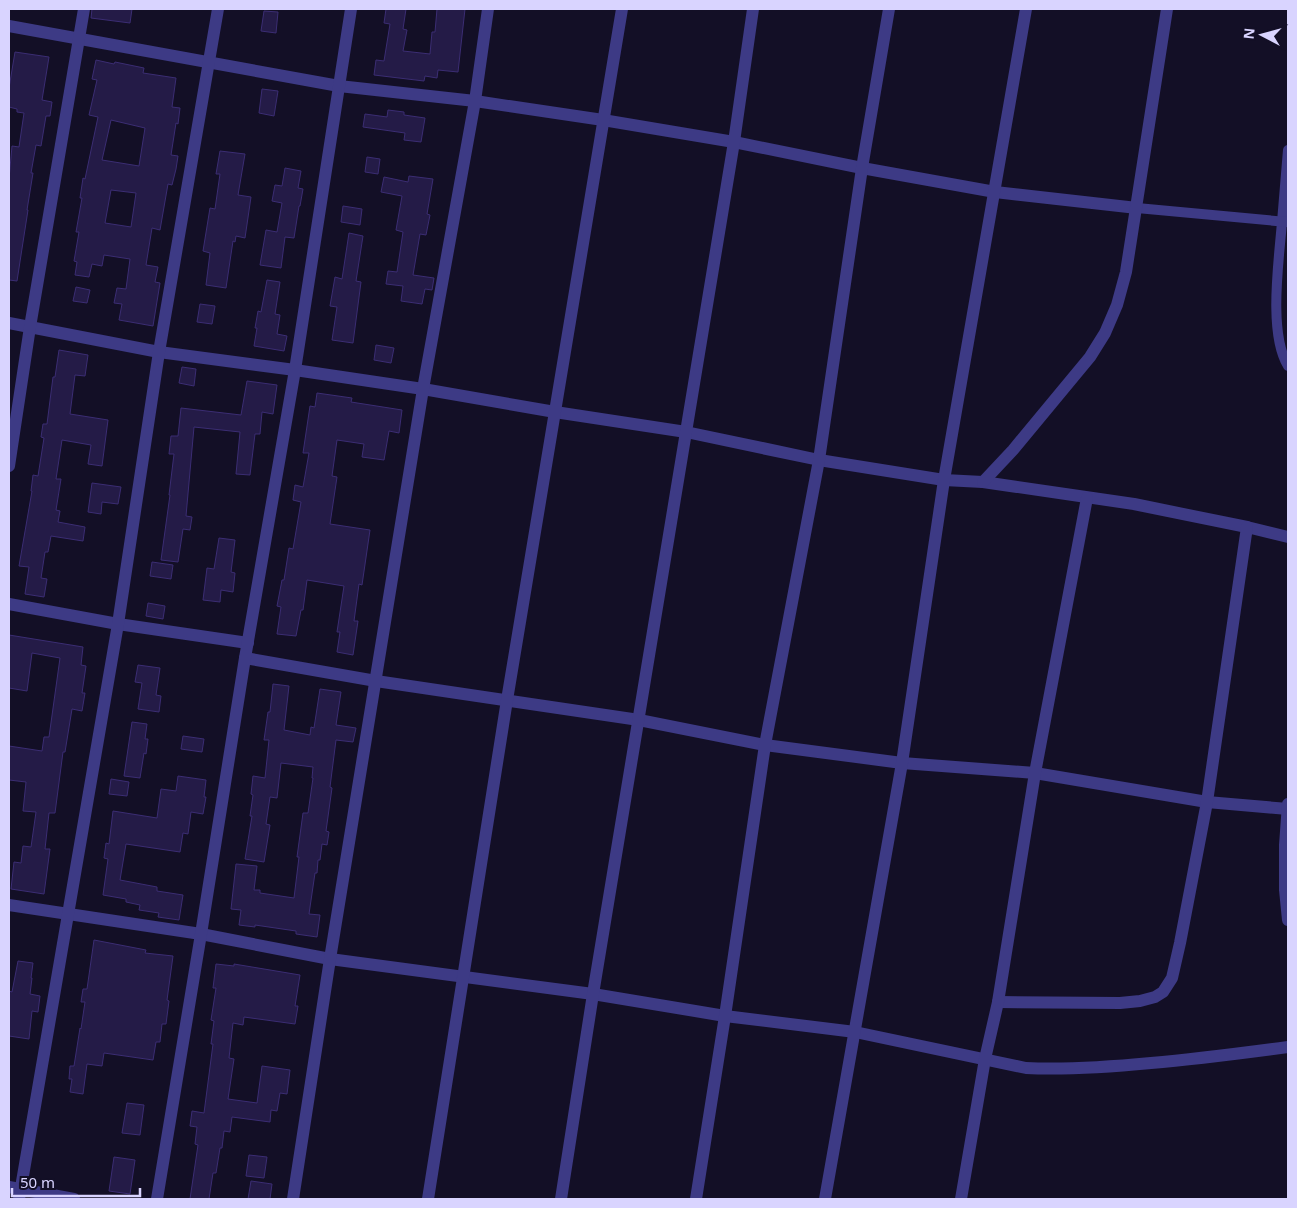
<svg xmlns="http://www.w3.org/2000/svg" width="1297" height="1208" viewBox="0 0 1297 1208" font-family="'Noto Sans',sans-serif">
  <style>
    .building { fill: #241b47; stroke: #3b2d73; fill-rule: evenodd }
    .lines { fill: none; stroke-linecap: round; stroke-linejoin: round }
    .lane { stroke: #3d3a85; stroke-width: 10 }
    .street { stroke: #3d3a85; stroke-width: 12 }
  </style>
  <rect width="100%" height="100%" fill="#130f26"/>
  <g class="building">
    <polygon points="92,9 132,9 130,23 91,18"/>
    <polygon points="386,9 406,9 403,29 407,30 403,51 430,54 432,32 435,32 437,9 465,9 458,72 438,70 437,78 425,76 424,81 374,75 376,60 384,61 390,24 384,23"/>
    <polygon points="264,11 278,12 276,33 261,31"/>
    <polygon points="15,52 49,57 42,100 52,102 50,116 46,116 41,146 36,145 31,173 33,173 27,210 28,210 17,281 9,280 9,179 12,146 19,147 24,113 17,112 17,109 9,107 9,88"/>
    <path d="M96 60 114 64 115 62 144 68 143 73 176 78 172 107 180 108 178 124 176 123 171 155 178 156 176 169 172 185 168 184 160 230 152 228 146 265 158 267 155 282 160 283 153 326 119 320 122 304 114 303 117 288 126 289 130 259 104 255 102 266 92 264 89 277 75 275 77 262 74 261 79 232H76L82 198H80L83 178 85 179 98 117 89 115 97 80 92 79ZM111 120 145 128 139 166 102 160ZM111 190 136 193 131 227 105 223Z"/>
    <polygon points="262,89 278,91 274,116 259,113"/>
    <polygon points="388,110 404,112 404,115 425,118 421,142 404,140 405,133 363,127 365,114 387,117"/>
    <polygon points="220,151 245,154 238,195 251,197 245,238 236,236 235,242 233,241 226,288 206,285 210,253 203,251 210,208 215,209 220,174 216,174"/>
    <polygon points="367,157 380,159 378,174 365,172"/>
    <polygon points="285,168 301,171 298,188 303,189 300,206 299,206 294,238 285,237 281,268 260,265 266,230 277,232 282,203 272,201 275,185 282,186"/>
    <polygon points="409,176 433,179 427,214 430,215 426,235 420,234 413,275 434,278 432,290 425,289 422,304 401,301 403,286 386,284 388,271 397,272 403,232 396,230 402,196 381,192 384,177 408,182"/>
    <polygon points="343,206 362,209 360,225 341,222"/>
    <polygon points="349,233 363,236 356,281 361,282 353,343 332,340 337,307 330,306 335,277 342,279"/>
    <polygon points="267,280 280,282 275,314 280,315 277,334 287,336 284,351 254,346 257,328 255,328 258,311 261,312"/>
    <polygon points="76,287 90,290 87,303 73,301"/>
    <polygon points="200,304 215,306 212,324 197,322"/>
    <polygon points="376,345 394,348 391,363 374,360"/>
    <polygon points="59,350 88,355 85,376 75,375 70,414 108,420 102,466 88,464 91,445 62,440 56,479 61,479 56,510 60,511 58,522 85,527 83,541 51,536 48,552 45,552 41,578 47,579 44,597 25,594 29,567 19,566 32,491 31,491 33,475 38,476 44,438 41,437 43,424 47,424 53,377 55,377"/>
    <polygon points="182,367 196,369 194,386 179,383"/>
    <polygon points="247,381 277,385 273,414 262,412 260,434 255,434 250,475 236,474 240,432 194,427 186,516 192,517 190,530 183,529 178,562 161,560 170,495 169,495 174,454 169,454 171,436 178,436 181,408 241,415"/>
    <polygon points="317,393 352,398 351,402 402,410 399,433 389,431 384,460 362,457 364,444 337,440 332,476 337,477 330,524 370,530 362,585 359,584 354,621 358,621 353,655 337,652 340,632 337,632 344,586 307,580 303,610 301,610 296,636 277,634 281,607 277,606 282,580 284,580 289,548 293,549 301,502 293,500 295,485 303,487 309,453 303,453 310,406 315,407"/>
    <polygon points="92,483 121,487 118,504 102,502 101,514 88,512"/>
    <polygon points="219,538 235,540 231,572 235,573 233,592 221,590 220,602 203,600 207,568 214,569"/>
    <polygon points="152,562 173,565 171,579 150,576"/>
    <polygon points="148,603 165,606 163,619 146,616"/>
    <polygon points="9,635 83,647 81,665 86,666 82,693 85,693 82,711 72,709 65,752 63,752 55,813 49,813 45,849 50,849 44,894 11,889 14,862 21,863 23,846 31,847 36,812 23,811 26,782 9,780 9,746 42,751 44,737 49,737 60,658 32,653 27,691 9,688"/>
    <polygon points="138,665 160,668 156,695 161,696 159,712 138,709 142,683 135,682"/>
    <polygon points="273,684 289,686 284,730 310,735 311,727 314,728 320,689 341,692 336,725 356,728 353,742 336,740 330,787 332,788 326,831 329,832 327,845 322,844 320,860 318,860 317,873 315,873 309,914 320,915 317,937 296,934 296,931 255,925 255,927 239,925 241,910 231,909 236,864 257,866 254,890 260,890 260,893 294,898 299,857 297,857 303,813 308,813 313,778 312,778 313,767 281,763 277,798 270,797 266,824 270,825 264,862 245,859 252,816 250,816 253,795 251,794 253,776 265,778 269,740 264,740 268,712 270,712"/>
    <polygon points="132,722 147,724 145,739 148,739 146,754 144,753 140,778 124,776"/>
    <polygon points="183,736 204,739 202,752 181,749"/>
    <polygon points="178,776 206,780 204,797 206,797 203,814 191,812 188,834 183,833 180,852 126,844 120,880 157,887 157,891 183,895 179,920 158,917 159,913 139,910 140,905 126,902 126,899 103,895 108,859 104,858 106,843 109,844 113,811 157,818 161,789 176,791"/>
    <polygon points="111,779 129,782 127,796 109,794"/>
    <polygon points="94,940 146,950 145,953 173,956 167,1000 169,1001 166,1024 162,1024 160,1042 156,1042 153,1060 104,1053 102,1066 87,1064 83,1094 70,1092 72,1079 69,1079 70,1066 74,1066 80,1028 81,1029 85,1002 81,1002 83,989 87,989"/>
    <polygon points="18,961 33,963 31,978 32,978 30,994 40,996 38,1012 32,1011 29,1039 9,1036 9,991 12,992"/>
    <polygon points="216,964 234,966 234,964 300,975 295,1006 298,1006 295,1024 244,1017 243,1025 233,1023 229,1058 234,1059 228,1099 257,1103 262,1066 290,1070 287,1094 280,1093 277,1111 271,1110 270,1122 232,1117 230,1132 224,1131 222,1148 220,1148 216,1173 213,1173 209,1199 190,1199 198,1145 195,1144 197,1127 190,1126 192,1111 204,1113 213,1044 211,1044 214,1021 211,1020 216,988 213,988"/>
    <polygon points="127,1103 144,1105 140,1135 122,1133"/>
    <polygon points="249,1155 267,1157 264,1178 246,1176"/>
    <polygon points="114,1157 135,1160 130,1194 109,1191"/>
    <polygon points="251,1181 272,1184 270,1199 248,1199"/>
  </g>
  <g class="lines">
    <g class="lane">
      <path d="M1288 150C1286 174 1284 198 1282 222 1279 260 1268 333 1288 366"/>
      <polyline points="1137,208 1287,222"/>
    </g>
    <g class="street">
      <polyline points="9,26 339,86 475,101 603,120 734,142 862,168 995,192 1137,208"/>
      <polyline points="9,323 159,352 295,370 423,389 555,412 686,432 819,460 944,480 983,482 1134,504 1247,527 1288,537"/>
      <polyline points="9,466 30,327 84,9"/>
      <polyline points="983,482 1013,450 1090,357 1105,333 1117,305 1126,272 1167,9"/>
      <polyline points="9,604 118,624 248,643"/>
      <polyline points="245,658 376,681 639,720 765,745 902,763 1035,773 1207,802 1288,809"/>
      <polyline points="1288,804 1285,845 1285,890 1288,920"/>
      <path d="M9 905 201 934 330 959 593 994 725 1016 855 1032 1026 1068C1068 1070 1109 1067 1151 1063 1197 1059 1243 1053 1288 1047"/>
      <polyline points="998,1002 1120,1003 1140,1001 1155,997 1163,992 1172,978 1180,943 1207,802 1247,527"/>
      <polyline points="9,1187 74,1199"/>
      <polyline points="19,1199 118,624 159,352 218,9"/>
      <polyline points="157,1199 201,934 245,658 295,370 351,9"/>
      <polyline points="293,1199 330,959 423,389 475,101 488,9"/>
      <polyline points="428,1199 507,700 622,9"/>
      <polyline points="561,1199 593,994 734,142 753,9"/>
      <polyline points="696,1199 725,1016 765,745 819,460 862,168 889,9"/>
      <polyline points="825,1199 902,763 944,480 1026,9"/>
      <polyline points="961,1199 985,1059 998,1002 1035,773 1087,498"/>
    </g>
  </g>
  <rect width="1297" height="1208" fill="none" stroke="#d9d4ff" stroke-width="20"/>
  <g transform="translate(1262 35) rotate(276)" stroke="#130f26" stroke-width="4" paint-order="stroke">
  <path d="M0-4L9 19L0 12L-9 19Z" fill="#d9d4ff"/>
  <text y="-8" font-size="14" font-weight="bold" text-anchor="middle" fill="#d9d4ff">N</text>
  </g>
  <path d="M12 1188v8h128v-8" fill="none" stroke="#d9d4ff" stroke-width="2.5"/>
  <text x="20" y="1188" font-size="15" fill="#d9d4ff" stroke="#130f26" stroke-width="4" paint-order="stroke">50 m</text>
</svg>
